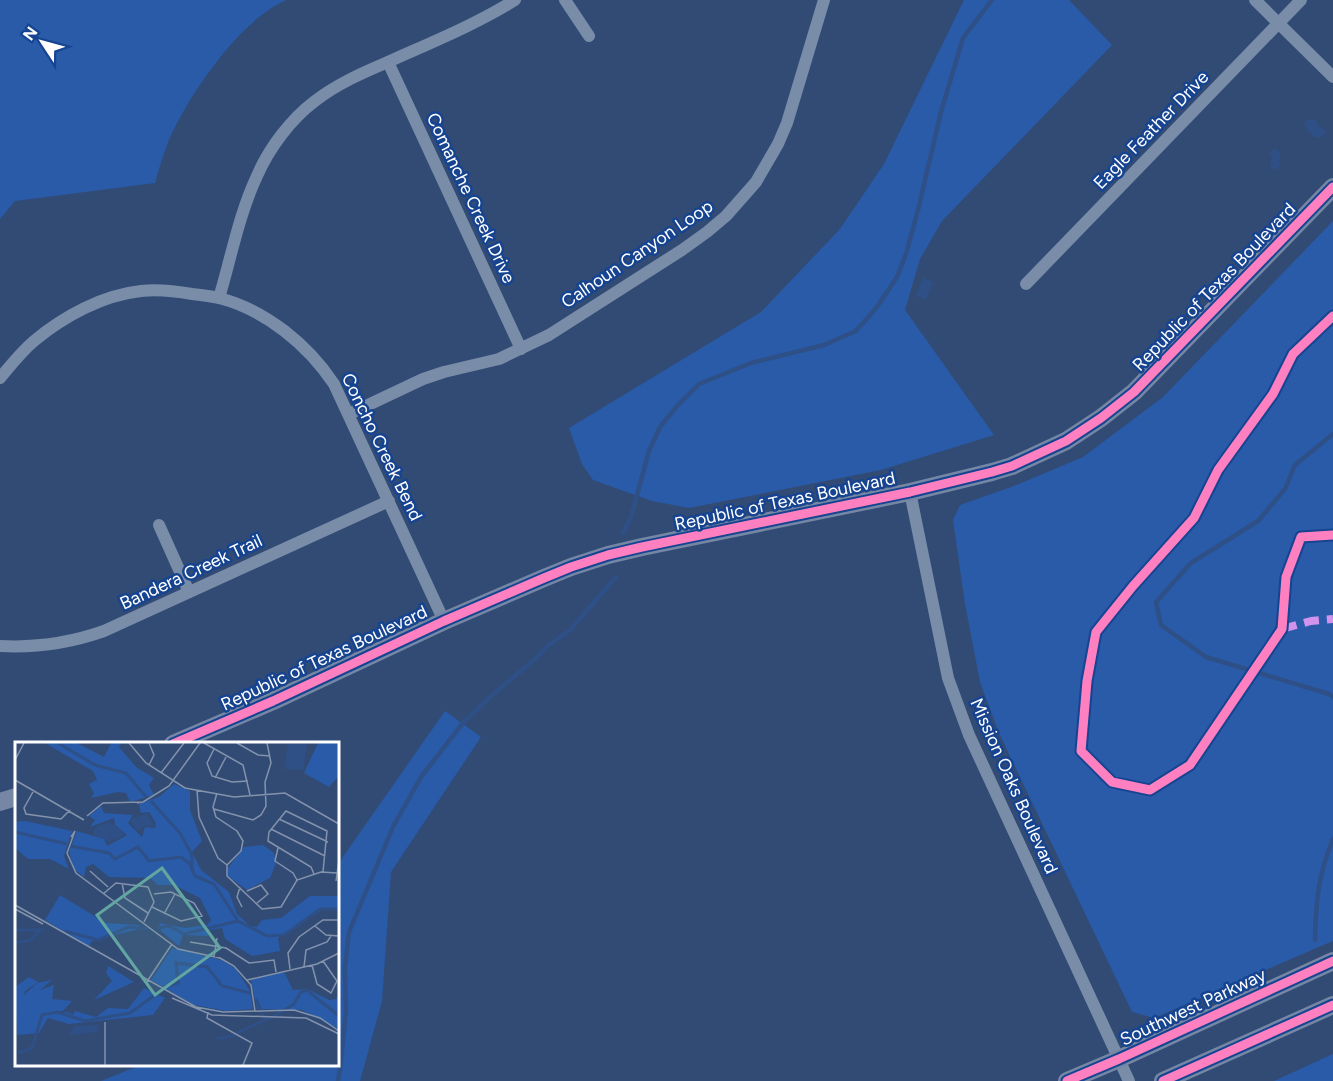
<svg xmlns="http://www.w3.org/2000/svg" width="1333" height="1081" viewBox="0 0 1333 1081" font-family="Figtree,sans-serif">
  <style>
    .green { fill: #295ba8 }
    .water { fill: #2e5087 }
    .lines { fill: none; stroke-linecap: round; stroke-linejoin: round }
    .stream { stroke: #2e5087; stroke-width: 4.5 }
    .street { stroke: #798ca8; stroke-width: 12 }
    .secondary { stroke: #7587a4; stroke-width: 18 }
    .quiet { stroke: #d193ec; stroke-width: 8; stroke-dasharray: 15 8; stroke-linecap: butt }
    .cycleway-casing { stroke: #164491; stroke-width: 13 }
    .cycleway { stroke: #ff80c0; stroke-width: 9 }
    .labels { text-anchor: middle; stroke-width: 5; stroke-linejoin: round; paint-order: stroke }
    .street-label { font-size: 18px; fill: #fff; stroke: #164491 }
    .inset-river { fill: none; stroke: #2e5087; stroke-width: 3 }
    .inset-road { fill: none; stroke: #8493ac; stroke-width: 1.5 }
    .view { fill: #63a6a1; fill-opacity: 0.15; stroke: #63a6a1; stroke-width: 3 }
    .inset-edge { fill: none; stroke: #fff; stroke-width: 3 }
  </style>
  <rect width="100%" height="100%" fill="#324b75"/>
  <g class="green">
    <path d="M0 0H286C241 20 194 88 173 131 165 147 160 166 155 183L15 201 0 219Z"/>
    <polygon points="964,0 1069,0 1112,45 942,221 920,259 905,310 994,435 881,470 689,508 652,501 593,480 582,464 569,428 761,312 840,229 884,164"/>
    <polygon points="1333,221 1333,941 1154,1018 1132,1012 999,733 980,682 965,604 953,520 960,505 1014,486 1083,457 1163,397"/>
    <polygon points="445,711 481,737 391,872 382,1001 360,1081 101,1081 141,1065 338,1064 338,864"/>
    <polygon points="1333,1054 1333,1081 1274,1081"/>
  </g>
  <g class="water">
    <polygon points="1307,120 1316,120 1319,127 1326,130 1324,134 1319,138 1312,136 1312,133 1308,132 1304,124"/>
    <polygon points="1276,149 1281,154 1279,160 1280,165 1277,169 1274,170 1270,166 1272,159 1270,153 1272,150"/>
    <polygon points="923,278 933,282 926,300 916,296"/>
  </g>
  <g class="lines">
    <g class="stream">
      <polyline points="1333,434 1295,465 1285,489 1258,521 1191,563 1156,602 1161,625 1206,657 1329,694 1333,697"/>
      <polyline points="623,533 631,517 649,451 660,427 678,405 699,384 751,363 824,345 856,331 877,307 897,277 906,254 918,210 941,112 963,38 992,0"/>
      <path d="M1315 940C1316 901 1318 875 1333 839"/>
      <polyline points="338,1081 340,1069 346,1011 345,968 349,932 393,827 421,777 463,723 490,697 534,660 549,645 570,630 616,577"/>
    </g>
    <g class="street">
      <polyline points="565,0 589,36"/>
      <polyline points="1255,0 1333,77"/>
      <polyline points="388,62 521,349"/>
      <polyline points="1026,284 1301,0"/>
      <path d="M219 298C231 258 239 214 257 176 269 148 291 119 315 101 337 84 362 73 388 62 430 43 475 25 515 0"/>
      <path d="M0 378C11 365 21 352 34 341 64 316 103 295 141 291 158 289 175 291 192 294 201 295 210 296 219 298 266 310 308 345 334 384L444 621"/>
      <polyline points="349,414 423,379 444,372 499,359 549,335 682,250 707,232 726,216 756,182 778,144 787,123 824,0"/>
      <polyline points="910,492 948,678 969,735 1129,1081"/>
      <polyline points="159,525 189,592"/>
      <path d="M0 646C37 648 70 643 104 631L389 501"/>
    </g>
    <g class="secondary">
      <polyline points="173,744 273,701 444,621 544,578 571,567 608,555 642,547 910,492 992,472 1012,466 1066,441 1101,418 1134,392 1333,187"/>
      <polyline points="0,802 16,797"/>
      <polyline points="1067,1081 1119,1059 1333,961"/>
      <polyline points="1163,1081 1333,1005"/>
    </g>
    <polyline class="quiet" points="1282,629 1311,621 1333,619"/>
    <g class="cycleway-casing">
      <g id="cycleway">
        <polyline points="1333,316 1293,354 1273,394 1218,470 1194,518 1133,586 1096,632 1087,681 1081,751 1112,782 1150,790 1190,765 1282,629 1286,577 1301,537 1333,535"/>
        <polyline points="173,744 273,701 444,621 544,578 571,567 608,555 642,547 910,492 992,472 1012,466 1066,441 1101,418 1134,392 1333,187"/>
        <polyline points="1067,1081 1119,1059 1333,961"/>
        <polyline points="1163,1081 1333,1005"/>
      </g>
    </g>
    <use href="#cycleway" class="cycleway"/>
  </g>
  <g class="labels">
    <g class="street-label">
      <text transform="translate(1151 130) rotate(-46)" y="6">Eagle Feather Drive</text>
      <text transform="translate(471 198) rotate(65)" y="6">Comanche Creek Drive</text>
      <text transform="translate(637 254) rotate(-34)" y="6">Calhoun Canyon Loop</text>
      <text transform="translate(1214 287) rotate(-46)" y="6">Republic of Texas Boulevard</text>
      <text transform="translate(382 447) rotate(64)" y="6">Concho Creek Bend</text>
      <text transform="translate(785 501) rotate(-12)" y="6">Republic of Texas Boulevard</text>
      <text transform="translate(191 572) rotate(-25)" y="6">Bandera Creek Trail</text>
      <text transform="translate(324 658) rotate(-25)" y="6">Republic of Texas Boulevard</text>
      <text transform="translate(1014 786) rotate(66)" y="6">Mission Oaks Boulevard</text>
      <text transform="translate(1193 1007) rotate(-25)" y="6">Southwest Parkway</text>
    </g>
  </g>
  <g transform="translate(15 742)">
    <rect width="324" height="324" fill="#324b75"/>
    <path d="M30 1H62L89 15 96 1H106L104 5 121 25 139 36 134 43 139 53 115 60 111 51 103 50 76 56 79 51 74 42 82 38 78 29ZM303 1H324V34L314 45 289 31ZM159 42 175 49V68L187 99 177 110 186 128 214 150 222 172 235 184 242 185 247 178 266 176 295 154H324V168H307L263 196 265 209 237 214 210 197 207 186 195 188 193 194 168 193 164 204 146 189 144 181 170 186 192 183 196 178 185 156 159 143H143L135 136 94 135 78 122 71 125 69 135 59 127 54 110 62 89 89 97 92 104 112 93 100 83 99 76 75 85 80 78 74 74 86 64 89 71 118 73 113 81 127 95 130 85 140 86 141 81 134 70 126 71 124 62 144 55ZM10 79 57 89 49 114 54 127 35 117H13L0 106V80ZM248 103 259 111 261 121 255 136 232 148 213 134V126L229 105ZM45 153 91 181 124 183V187L77 199 74 204 30 178ZM157 206 206 218 221 227 235 249 238 267 211 269 179 263 136 238ZM93 224 119 240 79 258 97 239 91 231ZM269 230 278 248 293 247 314 258 321 257 324 251V287L287 268 242 267 236 238ZM14 235 23 240 10 249 9 253 22 241 37 238 25 248 39 243 37 257 57 259 48 269H38L33 272 53 270 58 273 60 269 81 275 93 266 113 267 129 246 150 256 138 273 54 282 33 276 24 291 2 293 0 245Z" fill="#295ba8"/>
    <path d="M273 2H292L288 28 269 27ZM132 71 140 85 132 83 122 89 115 78ZM93 80 106 88 109 93 99 98 94 91 97 97 94 100 78 92 79 86ZM84 283 82 290 54 293 59 284Z" fill="#2e5087"/>
    <path class="inset-river" d="M43 1 80 23 111 31 132 56M136 59 165 91 177 113V129M0 90 52 102M55 104 94 111 100 117 123 105 134 119 166 115 175 122 180 134 199 142 223 179 252 194 269 193 305 167H324M142 186 154 184 169 192 223 179M0 188H28M50 189 83 198 114 185 134 187M0 201 16 198 26 187M149 245 163 241 161 221 192 225 207 244 235 251M241 257 249 276 254 277 279 262 286 250 292 248 324 274M222 291 252 277M202 297 221 293M3 311 17 306 27 273 42 270 70 279 115 271 144 250"/>
    <path class="inset-road" d="M114 1 131 21 170 46 219 55 270 51 324 82M134 1 139 13 134 23M189 1 228 23 235 53M222 1 243 13 255 14M199 7 192 21 197 34 217 40 233 39M0 18 9 1M146 31 169 1M200 36 212 13M0 38 69 78M19 48 9 66 11 72 46 77 55 68M182 48 184 75 203 116 212 123M202 51 198 65 201 75 222 89 228 99 226 109 212 123V134L247 167 266 165 282 138 306 130 322 131M128 60 154 44 185 1M199 67 238 78 246 73 251 64 250 40 256 21 252 1M72 74 88 61 128 60 122 61M264 77 313 100M256 87 310 114M56 95 60 89 52 111 61 131 163 207 205 216 219 224 236 243 240 269M263 106 260 119 278 131 282 138M75 129 93 145M299 132 296 125 253 99 254 90 271 69 312 89 308 130M321 139 324 118M107 141 110 156 133 171M225 145 222 155 227 165M232 149 246 143 253 152 242 161M88 152 101 141 133 145 139 160 129 180M0 163 181 265 208 270 279 268 305 276 324 289M137 165 166 179 187 174 179 161 156 150 139 152M0 167 28 182M149 172 160 152M300 184 311 193 324 194M175 200 211 206 234 221 259 218 261 230M199 215 202 196M297 223 302 242 316 251 322 239 308 219M289 225 291 208 312 200 316 194M275 227 273 211 284 195 308 178H324M232 238 302 222 324 211M131 241 157 202M157 256 197 273 291 276 324 292M193 270 192 276 237 301 228 323M90 323V280"/>
    <path class="view" d="M147 126 205 206 140 253 82 173Z"/>
    <rect width="324" height="324" class="inset-edge"/>
  </g>
  <g transform="translate(42 42) rotate(306)" stroke="#164491" stroke-width="4.5" paint-order="stroke">
  <path d="M0-4.5L10 22L0 15L-10 22Z" fill="#ffffff"/>
  <text y="-9" font-size="16" font-weight="bold" text-anchor="middle" fill="#ffffff">N</text>
  </g>
</svg>
